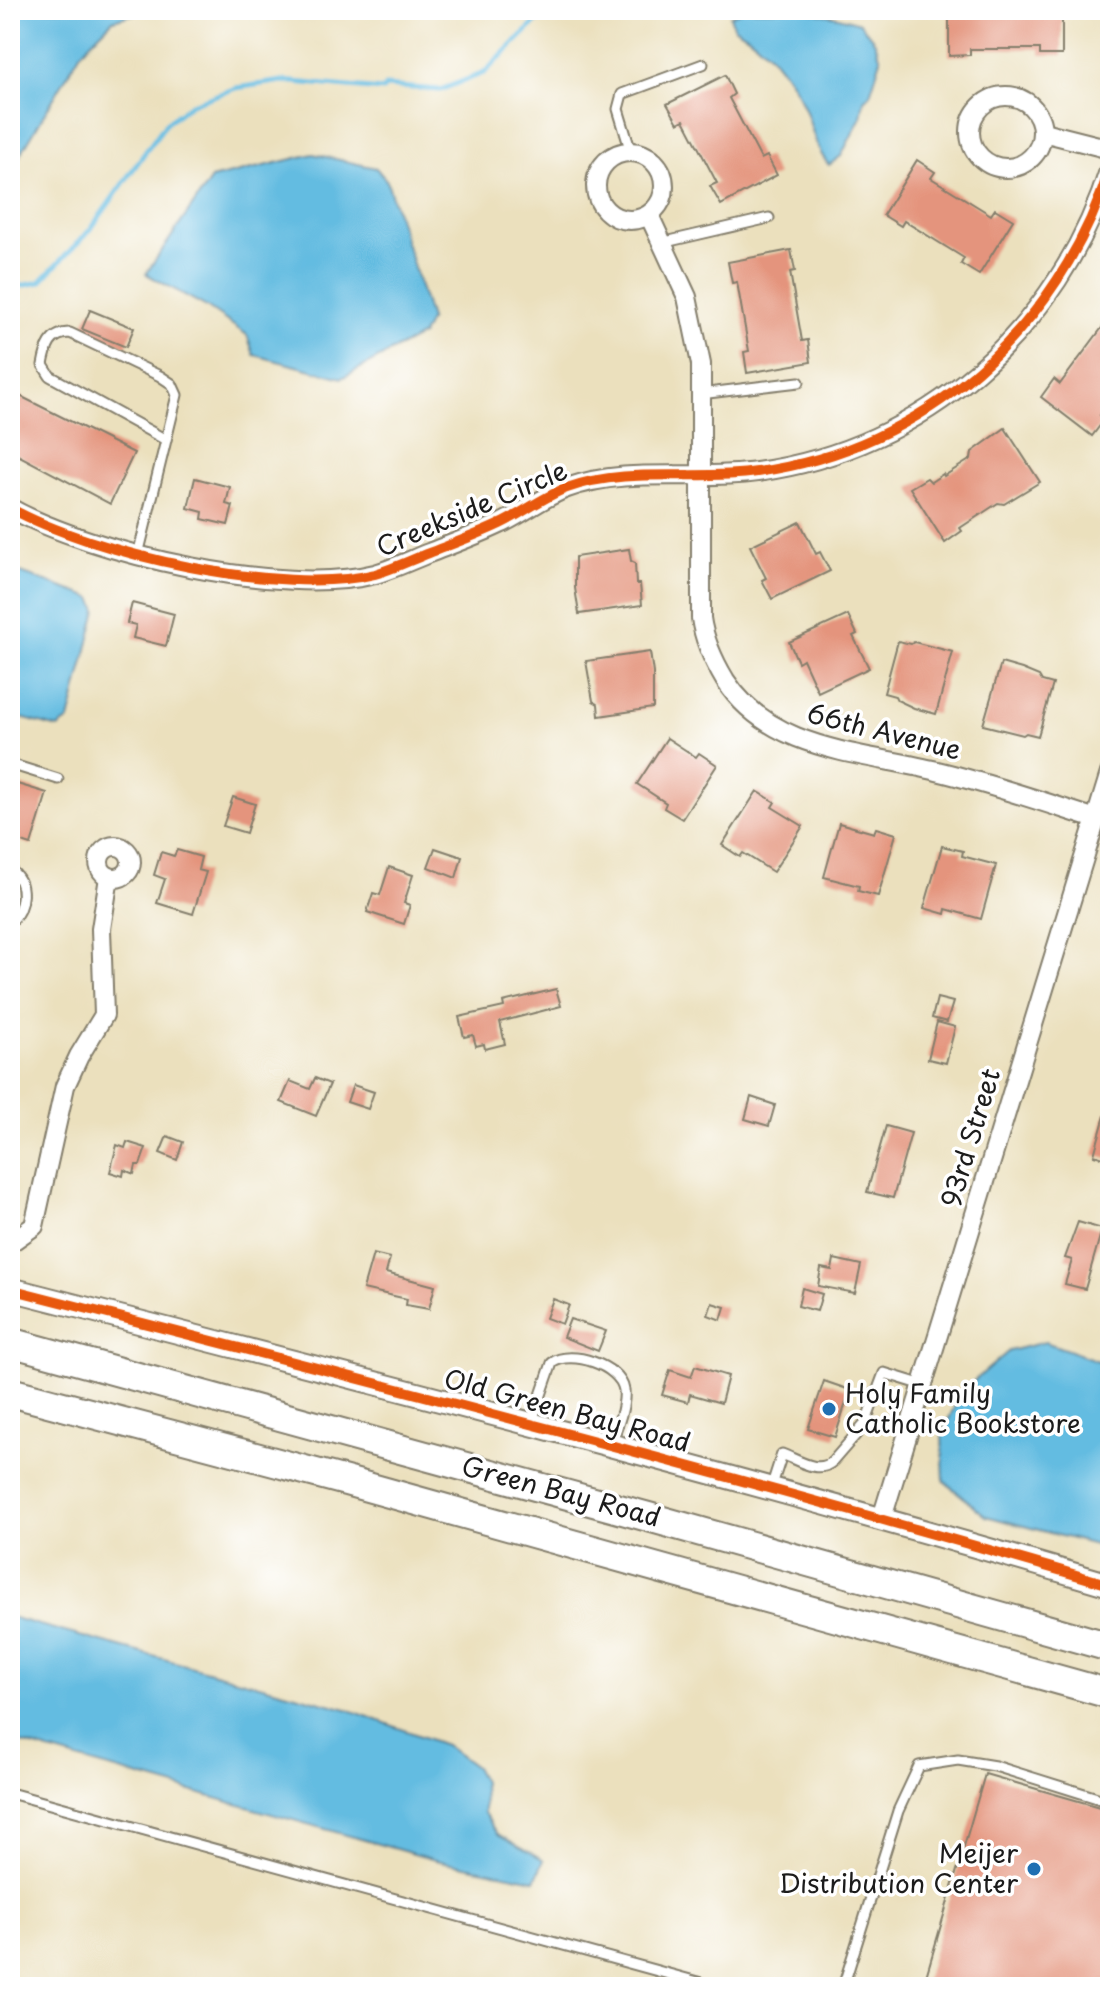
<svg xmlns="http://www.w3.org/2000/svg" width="1120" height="1997" viewBox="0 0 1120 1997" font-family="'Playpen Sans',sans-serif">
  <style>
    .water { fill: #64bce1; stroke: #406c7e; stroke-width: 2 }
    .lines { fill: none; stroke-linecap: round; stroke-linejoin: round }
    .stream { stroke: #64bce1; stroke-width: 5 }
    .building { fill: #e4947d }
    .service-casing { stroke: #847e6c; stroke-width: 13 }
    .minor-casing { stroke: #847e6c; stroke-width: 22 }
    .tertiary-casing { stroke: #847e6c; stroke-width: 26 }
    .primary-casing { stroke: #847e6c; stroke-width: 32 }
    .service { stroke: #fff; stroke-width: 9 }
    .minor { stroke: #fff; stroke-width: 18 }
    .tertiary { stroke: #fff; stroke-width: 22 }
    .primary { stroke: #fff; stroke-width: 28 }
    .cycleway-casing { stroke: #fff; stroke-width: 15 }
    .cycleway { stroke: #e8590c; stroke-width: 10 }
    .poi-dot { fill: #1f6fb2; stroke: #fff; stroke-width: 3 }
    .labels { text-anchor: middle; stroke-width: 7; stroke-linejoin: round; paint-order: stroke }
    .street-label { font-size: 26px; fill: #1c1c1c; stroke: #fff }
    .poi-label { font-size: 26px; fill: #1c1c1c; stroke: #fff; text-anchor: start }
  </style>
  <rect width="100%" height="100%" fill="#fff"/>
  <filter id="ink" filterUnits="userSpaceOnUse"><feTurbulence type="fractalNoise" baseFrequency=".0125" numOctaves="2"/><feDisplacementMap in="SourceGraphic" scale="16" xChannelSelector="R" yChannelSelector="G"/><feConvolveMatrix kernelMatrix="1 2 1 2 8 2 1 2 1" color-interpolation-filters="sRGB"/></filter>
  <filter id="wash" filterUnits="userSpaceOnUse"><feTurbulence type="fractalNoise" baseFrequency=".006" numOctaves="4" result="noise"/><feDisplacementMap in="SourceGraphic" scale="32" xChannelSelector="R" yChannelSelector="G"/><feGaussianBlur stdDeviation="1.8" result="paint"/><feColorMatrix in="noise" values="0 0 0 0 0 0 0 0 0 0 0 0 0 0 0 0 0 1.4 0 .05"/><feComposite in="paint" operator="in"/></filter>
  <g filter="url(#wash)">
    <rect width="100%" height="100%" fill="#ebe0bd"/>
    <g class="water">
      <polygon points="10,10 148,10 113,20 81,52 10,172"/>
      <path d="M743 10H801L839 17 860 23 875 42 881 59 870 94 864 100 861 117 841 156 829 165C814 148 813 127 804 107 790 74 765 44 734 27L730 16Z"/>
      <polygon points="313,154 376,168 387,181 430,319 422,335 342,378 254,355 247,335 205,306 146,274 211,179"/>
      <polygon points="15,571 92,598 97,610 69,720 58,728 10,715 10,579"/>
      <polygon points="1045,1342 1110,1365 1110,1549 986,1516 944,1481 942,1434 961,1392 1009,1351"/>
      <polygon points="10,1617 347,1709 445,1745 475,1767 483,1782 484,1813 498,1834 544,1860 535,1880 435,1860 10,1740"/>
    </g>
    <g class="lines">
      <polyline class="stream" points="10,288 40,282 90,230 166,123 191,104 236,88 282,81 383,90 385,86 440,90 484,73 537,21 555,10"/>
    </g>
    <g id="blocks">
      <g class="building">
        <polygon points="949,10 1062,10 1062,55 1040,55 1040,49 970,49 970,55 949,56"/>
        <polygon points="725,75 734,94 729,98 761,159 767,156 777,175 721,205 710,186 717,183 684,120 678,123 667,104"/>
        <polygon points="917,160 935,172 931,178 991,215 995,209 1013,220 979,275 961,264 964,258 904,221 901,226 883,215"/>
        <polygon points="791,250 795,271 790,272 802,341 808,340 811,362 747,373 744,352 749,351 737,282 732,283 728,262"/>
        <polygon points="90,310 134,328 126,347 82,329"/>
        <polygon points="1110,317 1110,402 1100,415 1105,419 1092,436 1041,397 1054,379 1060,384"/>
        <polygon points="10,391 134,453 110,504 10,451"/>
        <polygon points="1005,428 1040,482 1004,504 998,503 960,528 962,531 945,543 910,488 927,478 931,482 943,474 944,476 971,459 972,452"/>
        <polygon points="195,478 230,487 226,504 233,506 228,525 202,519 203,512 188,508"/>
        <polygon points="800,522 816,554 820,552 830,571 772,599 762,580 766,578 750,546"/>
        <polygon points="629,549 631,561 635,563 636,584 640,584 642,605 579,614 575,588 575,557"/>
        <polygon points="132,603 174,614 166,646 133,638 136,625 127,623"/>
        <polygon points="848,615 857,634 853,636 869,668 818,692 803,659 798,662 789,642"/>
        <polygon points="898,641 911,644 914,642 953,652 936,714 914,708 897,700 895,696 884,693"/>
        <polygon points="650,652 653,673 653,708 599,716 598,704 593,701 586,661"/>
        <polygon points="1001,663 1022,669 1039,676 1042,681 1053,684 1038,736 1026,733 1023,735 983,725"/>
        <polygon points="667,738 696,757 699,753 717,765 682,819 664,808 666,803 637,784"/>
        <polygon points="14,783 47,793 31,845 10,838 10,794"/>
        <polygon points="757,791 775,802 772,807 803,826 773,872 743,853 740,857 722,845"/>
        <polygon points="233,797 255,804 246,833 223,826"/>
        <polygon points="839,823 874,833 876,828 896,834 878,896 858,891 859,886 824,877"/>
        <polygon points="942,846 963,851 962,856 996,865 981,919 946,909 945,914 924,908"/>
        <polygon points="435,848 462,857 456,878 428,867"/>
        <polygon points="177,850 201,857 198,870 206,872 193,914 157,903 165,879 154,875 161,852 174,856"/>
        <polygon points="389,867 413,875 404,903 410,905 404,924 367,912 373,893 380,895"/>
        <polygon points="556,989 561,1006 500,1022 505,1044 485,1049 484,1044 476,1046 473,1035 464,1037 459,1017 504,1007 503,1002"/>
        <polygon points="937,998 953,1002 947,1022 932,1018"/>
        <polygon points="937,1022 955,1027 946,1063 928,1059"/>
        <polygon points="315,1078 330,1084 316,1116 281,1102 290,1081 310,1089"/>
        <polygon points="353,1085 374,1092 368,1109 347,1102"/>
        <polygon points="751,1097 775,1105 769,1126 745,1119"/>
        <polygon points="1106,1112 1110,1113 1110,1160 1094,1155"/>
        <polygon points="886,1126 911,1133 893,1198 867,1192"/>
        <polygon points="167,1136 183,1142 177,1160 160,1153"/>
        <polygon points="127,1142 146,1148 140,1165 136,1165 134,1174 124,1170 123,1176 110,1172 117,1145 125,1148"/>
        <polygon points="1078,1222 1102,1229 1085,1289 1065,1284 1072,1260 1065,1258"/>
        <polygon points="373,1254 390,1258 386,1273 435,1286 429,1309 406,1305 407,1299 363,1289"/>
        <polygon points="834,1259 861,1265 855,1293 818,1286 821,1268 832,1270"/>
        <polygon points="802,1288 822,1294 817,1311 798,1306"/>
        <polygon points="553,1299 569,1305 562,1324 546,1318"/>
        <polygon points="712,1303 725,1307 721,1320 708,1315"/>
        <polygon points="570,1319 606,1331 598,1351 563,1337"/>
        <polygon points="695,1366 728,1376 721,1403 690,1394 688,1402 662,1395 670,1370 691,1377"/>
        <polygon points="824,1381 850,1390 835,1437 808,1429"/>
        <polygon points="985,1774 1110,1810 1110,1987 923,1987"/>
      </g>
    </g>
  </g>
  <g filter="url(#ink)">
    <use href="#blocks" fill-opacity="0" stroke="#847e6c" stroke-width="2"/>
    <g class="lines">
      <g class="service-casing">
        <g id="service">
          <polyline points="631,152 618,109 622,94 703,64"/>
          <polyline points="661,243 769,218"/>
          <polyline points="700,394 799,382"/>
          <path d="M138 555 177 395 172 384 160 376 70 333C50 333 46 348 43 365L50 376 166 440"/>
          <polyline points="10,764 58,779"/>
          <path d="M10 870C28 882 25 908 10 923"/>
          <path d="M531 1424 552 1363C570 1349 620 1365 624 1390 626 1407 616 1429 611 1445"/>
          <path d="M771 1488 782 1454C798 1460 819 1475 833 1461L865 1424 884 1373 923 1385"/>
          <polyline points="10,1793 716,1987"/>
          <polyline points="843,1987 898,1811 919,1766 958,1760 995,1766 1110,1802"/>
        </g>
      </g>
      <g class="minor-casing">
        <g id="minor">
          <circle cx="1006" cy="132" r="36"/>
          <polyline points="1043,132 1110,149"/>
          <circle cx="630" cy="186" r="34"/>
          <path d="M649 215 687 297 701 364V618C704 640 713 660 725 680 771 752 862 752 937 771 991 784 1043 802 1096 819"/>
          <path d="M10 508C93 554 283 597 375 574 393 569 411 560 429 553 452 544 477 535 500 524 522 514 544 496 567 488 628 466 695 481 757 472 925 449 1060 328 1110 168"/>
          <circle cx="115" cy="862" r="16"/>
          <polyline points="10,1243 34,1226 65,1086 79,1056 104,1015 101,929 109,877"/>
          <polyline points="882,1518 1110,773"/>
        </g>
      </g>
      <g class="tertiary-casing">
        <path id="tertiary" d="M10 1289C378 1383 746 1478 1110 1585"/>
      </g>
      <g class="primary-casing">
        <g id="primary">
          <polyline points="10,1342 652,1518 1110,1647"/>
          <polyline points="10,1392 346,1481 1110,1694"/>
        </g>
      </g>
      <use href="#service" class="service"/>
      <use href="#minor" class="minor"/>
      <use href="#tertiary" class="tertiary"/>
      <use href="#primary" class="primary"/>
      <g class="cycleway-casing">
        <g id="cycleway">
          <path d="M10 508C93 554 283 597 375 574 393 569 411 560 429 553 452 544 477 535 500 524 522 514 544 496 567 488 628 466 695 481 757 472 925 449 1060 328 1110 168"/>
          <path d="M10 1289C378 1383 746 1478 1110 1585"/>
        </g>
      </g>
      <use href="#cycleway" class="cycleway"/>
    </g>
  </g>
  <g class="poi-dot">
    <circle cx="829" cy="1409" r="8"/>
    <circle cx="1034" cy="1869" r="8"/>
  </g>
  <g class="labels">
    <g class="street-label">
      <text transform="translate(472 509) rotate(-23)" y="9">Creekside Circle</text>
      <text transform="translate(884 732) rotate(14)" y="9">66th Avenue</text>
      <text transform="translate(971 1138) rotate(-73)" y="9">93rd Street</text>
      <text transform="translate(567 1411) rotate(15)" y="9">Old Green Bay Road</text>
      <text transform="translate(561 1492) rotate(15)" y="9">Green Bay Road</text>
    </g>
    <g class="poi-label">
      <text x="845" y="1403">Holy Family<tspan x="845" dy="30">Catholic Bookstore</tspan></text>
      <text x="1018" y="1863" text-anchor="end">Meijer<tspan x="1018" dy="30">Distribution Center</tspan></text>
    </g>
  </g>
  <rect width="1120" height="1997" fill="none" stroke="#fff" stroke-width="40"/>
</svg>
